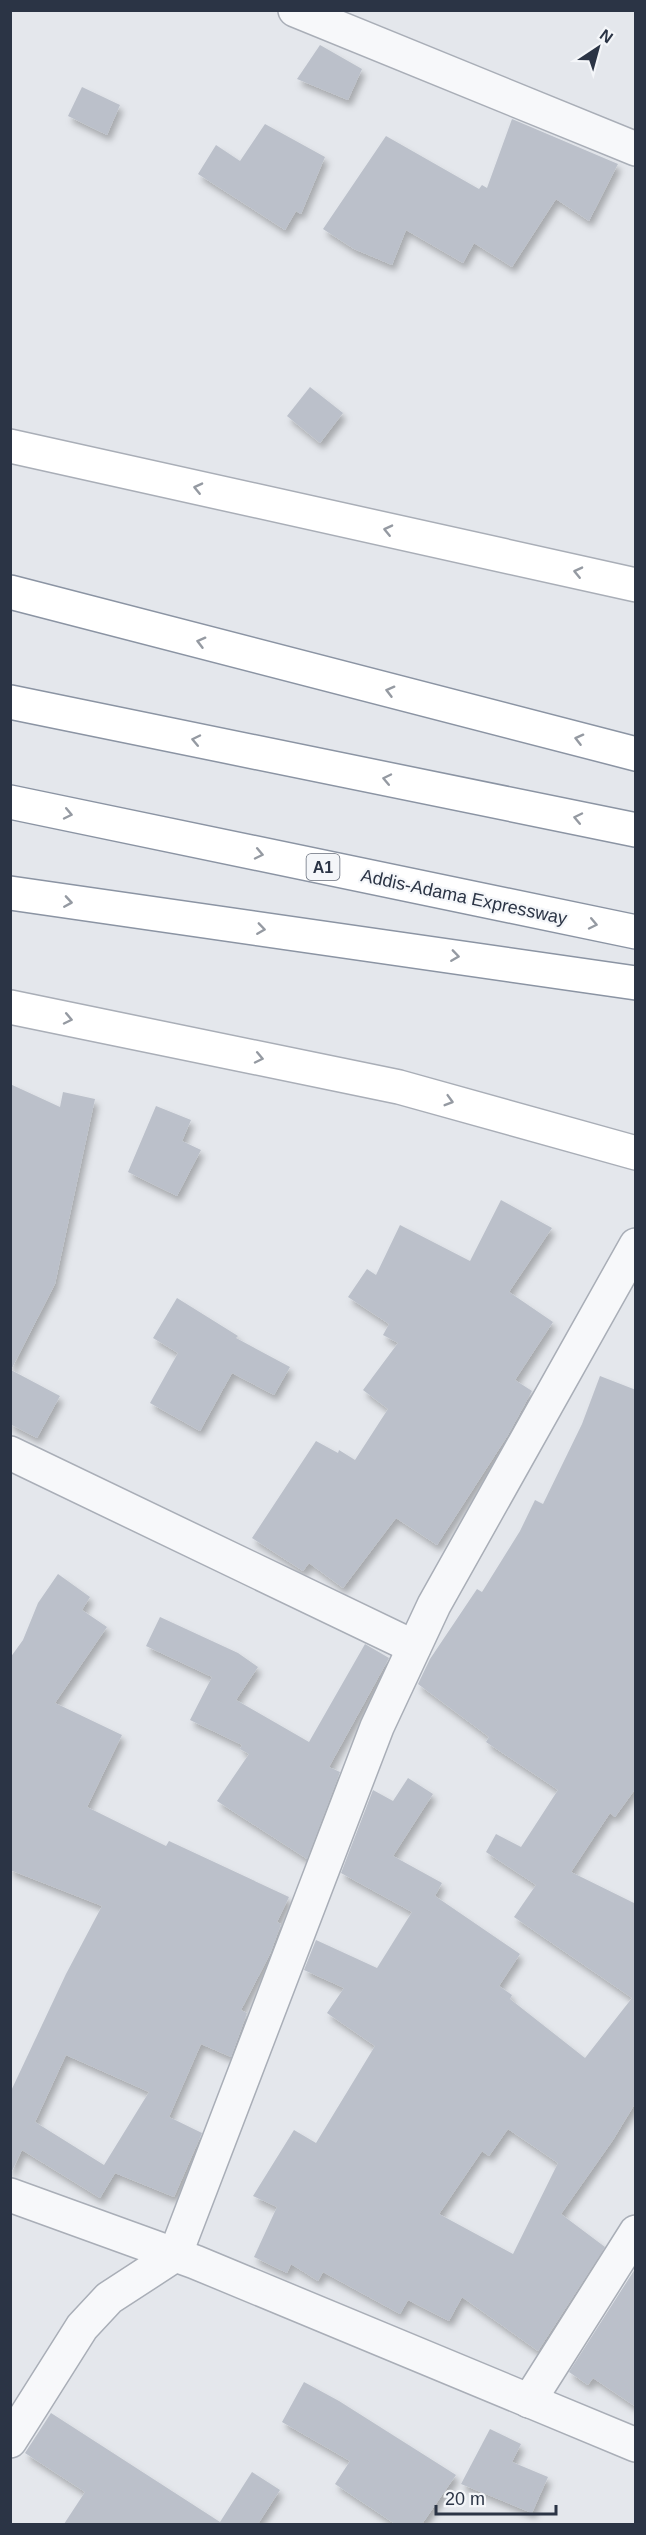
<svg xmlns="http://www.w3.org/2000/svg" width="646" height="2535" viewBox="0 0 646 2535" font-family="Helvetica,sans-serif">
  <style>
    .building { fill: #bbc0ca; fill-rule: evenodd; filter: url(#shadow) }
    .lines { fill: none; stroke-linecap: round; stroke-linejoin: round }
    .street-casing { stroke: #a9aeb7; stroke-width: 36 }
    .secondary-casing { stroke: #a9aeb7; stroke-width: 36 }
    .highway-casing { stroke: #8b94a3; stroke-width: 36 }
    .street { stroke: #f7f8fa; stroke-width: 33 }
    .secondary { stroke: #fff; stroke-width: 33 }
    .highway { stroke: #fff; stroke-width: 33 }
    .oneway { stroke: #959aa2 }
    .labels { text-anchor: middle; stroke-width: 4.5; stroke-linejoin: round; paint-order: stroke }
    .shield { fill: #f4f6f9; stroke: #676e7b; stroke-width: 1.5 }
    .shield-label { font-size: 16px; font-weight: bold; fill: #2b3445 }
    .street-label { font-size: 18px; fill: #2b3445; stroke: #f4f6f9 }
  </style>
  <defs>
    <filter id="shadow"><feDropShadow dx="3.5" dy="6" stdDeviation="3" flood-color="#0004"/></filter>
  </defs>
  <rect width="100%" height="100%" fill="#e4e7ec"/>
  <g class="building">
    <polygon points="320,45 362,69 348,100 297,79"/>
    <polygon points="82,87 120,105 107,135 68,116"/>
    <polygon points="512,119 618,164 589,221 556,199 512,267 474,243 463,263 406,230 392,265 354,249 323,229 386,136 479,189 482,185 487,188"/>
    <polygon points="265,124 325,157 301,214 296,211 285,230 198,174 216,145 240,161"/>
    <polygon points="310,387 343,413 320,443 287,416"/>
    <polygon points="10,1084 60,1107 63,1092 95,1099 55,1284 11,1370 60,1396 37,1438 10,1424"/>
    <polygon points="156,1106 191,1120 182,1141 201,1150 177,1196 128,1172"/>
    <polygon points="501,1200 552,1228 509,1292 553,1322 515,1380 532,1391 508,1435 437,1545 396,1518 343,1588 309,1563 303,1571 252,1538 316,1441 338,1453 339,1450 355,1460 388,1409 363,1390 398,1343 383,1335 389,1324 348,1297 367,1269 376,1275 400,1225 470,1261"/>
    <polygon points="177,1298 238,1336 236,1338 290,1367 274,1395 232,1373 200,1431 150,1403 178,1353 153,1338"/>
    <path d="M600 1376 636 1390V1788L615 1817 610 1813 571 1872 636 1904V2102L613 2140 561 2214 605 2247 538 2351 462 2297 449 2321 408 2300 400 2314 323 2272 318 2281 291 2264 287 2273 254 2257 277 2207 253 2196 294 2130 316 2143 375 2046 327 2013 344 1988 304 1970 316 1940 377 1968 412 1912 341 1873 373 1790 393 1801 408 1778 433 1794 393 1856 442 1883 435 1896 520 1954 499 1986 512 1995 510 1999 585 2058 632 1998 514 1917 536 1885 486 1852 496 1834 521 1847 558 1790 486 1742 489 1737 418 1684 430 1659 477 1589 482 1592 520 1531 535 1500 543 1504 582 1424ZM508 2129 558 2163 513 2254 439 2214 482 2151 489 2156Z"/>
    <path d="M58 1574 90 1597 82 1610 107 1627 55 1703 122 1735 87 1807 166 1846 169 1841 289 1897 277 1922 281 1924 270 1954 241 2010 247 2013 231 2057 201 2044 169 2117 202 2133 174 2197 115 2173 100 2198 22 2150 10 2175V2093L66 1974 102 1906 10 1870V1658L23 1640 38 1603ZM66 2055 149 2092 104 2165 35 2122Z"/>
    <polygon points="160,1617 238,1653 258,1667 236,1700 309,1742 365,1644 389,1658 329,1767 340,1772 307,1859 217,1801 249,1754 240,1749 242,1745 190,1720 212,1677 146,1646"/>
    <polygon points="635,2269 636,2270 636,2407 593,2378 588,2385 569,2372"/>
    <polygon points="304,2382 339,2401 456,2475 422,2524 395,2524 335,2484 350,2461 282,2422"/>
    <polygon points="51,2413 220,2522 252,2472 280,2490 258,2524 64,2524 85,2492 25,2453"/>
    <polygon points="490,2429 521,2444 512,2462 548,2477 532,2513 461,2484"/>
  </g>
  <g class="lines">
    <g class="street-casing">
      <g id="street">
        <polyline points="295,10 636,149"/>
        <polyline points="10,1453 414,1647"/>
        <polyline points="10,2195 195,2262 636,2445"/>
        <polyline points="529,2401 636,2232"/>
        <polyline points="10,2441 82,2327 109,2298 175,2255 377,1727 434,1605 636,1245"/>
      </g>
    </g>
    <g class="secondary-casing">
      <g id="secondary">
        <polyline points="10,446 636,585"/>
        <polyline points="10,1007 399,1087 636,1153"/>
      </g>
    </g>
    <g class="highway-casing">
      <g id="highway">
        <polyline points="10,592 636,754"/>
        <polyline points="10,702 636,830"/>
        <polyline points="10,802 636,932"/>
        <polyline points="10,893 636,983"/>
      </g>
    </g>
    <use href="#street" class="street"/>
    <use href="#secondary" class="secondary"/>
    <use href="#highway" class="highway"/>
  </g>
  <defs><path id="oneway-chevron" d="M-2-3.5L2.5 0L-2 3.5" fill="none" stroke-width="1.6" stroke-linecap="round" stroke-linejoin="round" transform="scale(1.5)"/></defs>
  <g class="oneway">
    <use href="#oneway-chevron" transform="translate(198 488) rotate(-167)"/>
    <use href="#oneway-chevron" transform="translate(388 530) rotate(-167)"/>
    <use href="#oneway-chevron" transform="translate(578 572) rotate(-167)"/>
    <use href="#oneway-chevron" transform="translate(201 642) rotate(-165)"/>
    <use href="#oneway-chevron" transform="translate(390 691) rotate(-165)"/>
    <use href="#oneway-chevron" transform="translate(579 739) rotate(-166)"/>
    <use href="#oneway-chevron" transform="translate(196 740) rotate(-168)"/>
    <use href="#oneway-chevron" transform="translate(387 779) rotate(-168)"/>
    <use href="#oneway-chevron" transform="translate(68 814) rotate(12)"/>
    <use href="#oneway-chevron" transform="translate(578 818) rotate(-168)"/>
    <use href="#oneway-chevron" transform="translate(259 854) rotate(12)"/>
    <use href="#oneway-chevron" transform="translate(68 902) rotate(9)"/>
    <use href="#oneway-chevron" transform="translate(593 924) rotate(12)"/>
    <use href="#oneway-chevron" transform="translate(261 929) rotate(8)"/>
    <use href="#oneway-chevron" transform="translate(455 956) rotate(8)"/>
    <use href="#oneway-chevron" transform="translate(68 1019) rotate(12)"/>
    <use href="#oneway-chevron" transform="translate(259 1058) rotate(12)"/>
    <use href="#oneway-chevron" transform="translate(449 1101) rotate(16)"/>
  </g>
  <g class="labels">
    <rect class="shield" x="306.5" y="854" width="33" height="26" rx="4.5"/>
    <g class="shield-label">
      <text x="323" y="873">A1</text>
    </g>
    <g class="street-label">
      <text transform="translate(464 897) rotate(12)" y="6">Addis-Adama Expressway</text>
    </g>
  </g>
  <rect width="646" height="2535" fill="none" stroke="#2b3445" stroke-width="24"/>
  <g transform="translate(598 48) rotate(36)" stroke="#f4f6f9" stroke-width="4.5" paint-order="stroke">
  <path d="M0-4.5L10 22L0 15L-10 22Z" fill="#2b3445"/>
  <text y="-9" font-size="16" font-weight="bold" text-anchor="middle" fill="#2b3445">N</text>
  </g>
  <path d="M436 2505v9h120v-9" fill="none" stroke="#2b3445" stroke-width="3"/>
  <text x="445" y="2505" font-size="18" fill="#2b3445" stroke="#f4f6f9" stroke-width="4.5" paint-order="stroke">20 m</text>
</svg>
